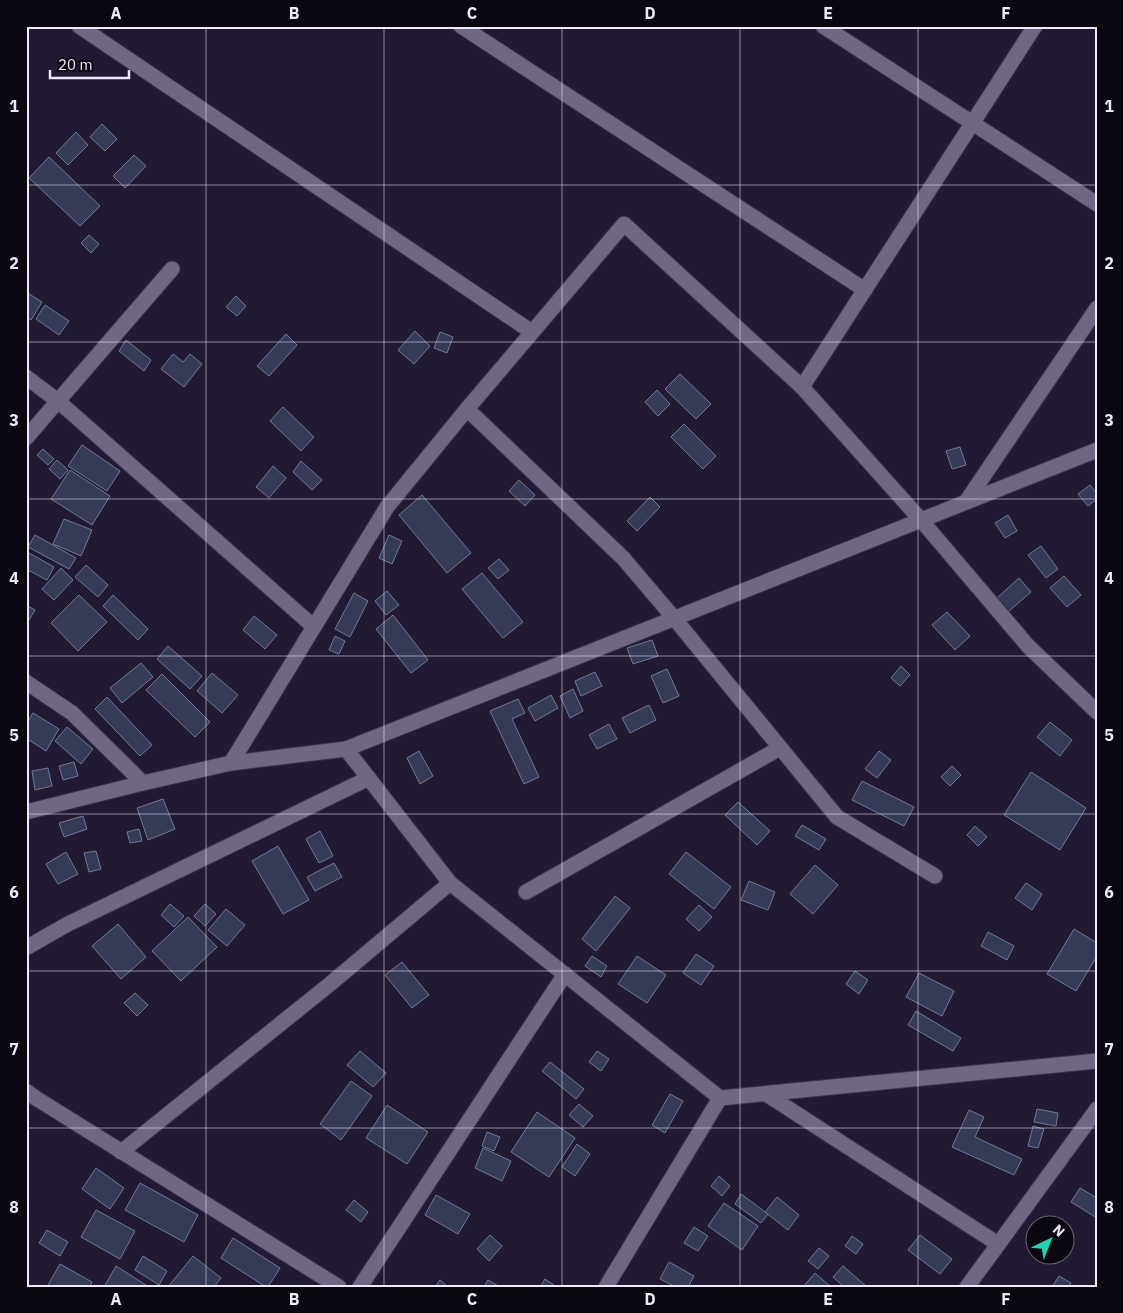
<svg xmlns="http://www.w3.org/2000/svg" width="1123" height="1313" viewBox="0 0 1123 1313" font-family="'IBM Plex Sans',sans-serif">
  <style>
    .building { fill: #353b56; stroke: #717997 }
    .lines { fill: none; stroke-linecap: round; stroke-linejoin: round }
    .minor-casing { stroke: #393246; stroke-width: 17 }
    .minor { stroke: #706785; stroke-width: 15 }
    .grid { fill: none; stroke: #efeafb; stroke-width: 1; stroke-opacity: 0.55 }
    .neatline { fill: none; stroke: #efeafb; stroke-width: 2 }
    .grid-label { font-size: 16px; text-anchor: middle; font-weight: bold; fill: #efeafb }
  </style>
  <rect width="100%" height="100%" fill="#221932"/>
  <g class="building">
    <polygon points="102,124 117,139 105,151 90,137"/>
    <polygon points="76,132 88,145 68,165 56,153"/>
    <polygon points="134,155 146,166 125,188 113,176"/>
    <polygon points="49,157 100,206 80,226 29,178"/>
    <polygon points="89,235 99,244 91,253 81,243"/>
    <polygon points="26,292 42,302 31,320 26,316"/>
    <polygon points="236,296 246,306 237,316 226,307"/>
    <polygon points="45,305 69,321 59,335 36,319"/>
    <polygon points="415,331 430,346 414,364 398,350"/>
    <polygon points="440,332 453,337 447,353 434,348"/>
    <polygon points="286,334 297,345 269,376 257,366"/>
    <polygon points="126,340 151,360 144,371 119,351"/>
    <polygon points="173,354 183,362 190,354 202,364 184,387 161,369"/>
    <polygon points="680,374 711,404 696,419 665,389"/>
    <polygon points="657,390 670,404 658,416 645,402"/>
    <polygon points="283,407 314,437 301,451 270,421"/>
    <polygon points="684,424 716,456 703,469 671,437"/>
    <polygon points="82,445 120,471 107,491 68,466"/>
    <polygon points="960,447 966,465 952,469 946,451"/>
    <polygon points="43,449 54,459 48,465 37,455"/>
    <polygon points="57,460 68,470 60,479 49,469"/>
    <polygon points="301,461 322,480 312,490 293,472"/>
    <polygon points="273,466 286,478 269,498 256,487"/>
    <polygon points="70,470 110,496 92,525 51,499"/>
    <polygon points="519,480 535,495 525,506 509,491"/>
    <polygon points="1090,485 1097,494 1097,499 1088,506 1078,494"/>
    <polygon points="422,495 471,553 447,573 399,515"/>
    <polygon points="650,497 660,507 637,531 627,521"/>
    <polygon points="1008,515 1017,531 1005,538 995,523"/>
    <polygon points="64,519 92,530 81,556 53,544"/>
    <polygon points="35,535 76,558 69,569 28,547"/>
    <polygon points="389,535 402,541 392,564 379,558"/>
    <polygon points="1041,546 1058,569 1046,578 1028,555"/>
    <polygon points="29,553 54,567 47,580 26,569 26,557"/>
    <polygon points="499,559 509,570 498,579 488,568"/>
    <polygon points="86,565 108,585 98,597 75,577"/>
    <polygon points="61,568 73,580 54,600 42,589"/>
    <polygon points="482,573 523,622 503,638 462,589"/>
    <polygon points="1064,576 1081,595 1067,607 1050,588"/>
    <polygon points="1019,578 1031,592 1008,612 996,599"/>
    <polygon points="387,591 399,605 386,615 375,601"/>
    <polygon points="354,593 368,601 350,637 335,629"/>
    <polygon points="79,595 107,622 78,651 51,623"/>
    <polygon points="113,595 148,629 138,640 103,606"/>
    <polygon points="26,605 35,610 26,625"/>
    <polygon points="947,612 970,636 955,650 932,625"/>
    <polygon points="393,615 428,660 411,673 376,629"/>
    <polygon points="254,616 277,635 265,649 243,630"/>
    <polygon points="335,636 345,641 339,654 329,650"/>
    <polygon points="652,640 658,656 633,664 627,648"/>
    <polygon points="168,646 202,676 190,689 157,659"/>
    <polygon points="141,663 153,677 122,703 110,688"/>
    <polygon points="901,666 910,675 900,686 891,678"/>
    <polygon points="667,669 679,696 663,703 651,676"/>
    <polygon points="595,672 602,686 581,696 575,681"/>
    <polygon points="212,673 238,695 222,713 197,691"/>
    <polygon points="162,674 210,722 195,737 146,690"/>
    <polygon points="573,689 583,711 570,718 560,696"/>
    <polygon points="551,695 558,708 535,721 528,708"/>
    <polygon points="107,697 152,745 140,756 95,709"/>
    <polygon points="518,699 525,713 512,719 539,777 524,784 490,711"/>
    <polygon points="649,705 656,720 630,733 622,718"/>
    <polygon points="33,713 59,729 46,751 26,738 26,724"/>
    <polygon points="1050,722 1072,740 1060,756 1037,737"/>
    <polygon points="609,724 617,739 597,749 589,735"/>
    <polygon points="67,727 93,749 81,764 55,741"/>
    <polygon points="419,751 433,776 420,784 407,758"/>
    <polygon points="879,751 891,760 877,778 865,769"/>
    <polygon points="74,762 78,776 63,780 59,766"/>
    <polygon points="952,766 961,775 950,786 941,777"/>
    <polygon points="48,768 52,786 35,790 32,771"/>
    <polygon points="1031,772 1086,808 1060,850 1004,815"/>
    <polygon points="862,781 914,807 904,826 852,800"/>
    <polygon points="163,799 175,829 148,840 137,808"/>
    <polygon points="738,802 770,831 757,845 725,815"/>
    <polygon points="83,816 87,829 64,837 59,823"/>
    <polygon points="802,825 826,839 819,850 795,836"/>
    <polygon points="975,826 987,837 978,846 967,835"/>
    <polygon points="139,829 142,841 130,843 127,832"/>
    <polygon points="320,831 333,856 319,863 306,839"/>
    <polygon points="278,846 309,900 283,914 252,861"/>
    <polygon points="96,851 101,869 89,872 84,853"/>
    <polygon points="66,852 78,874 58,884 46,864"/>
    <polygon points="686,852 731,887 714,909 669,874"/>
    <polygon points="334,863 342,877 315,891 307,877"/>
    <polygon points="815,865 838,885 813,914 790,894"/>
    <polygon points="749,881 775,892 768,910 741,900"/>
    <polygon points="1026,883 1042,894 1032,910 1015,898"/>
    <polygon points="615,896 630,908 596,951 582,939"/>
    <polygon points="170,904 184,916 174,927 161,915"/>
    <polygon points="205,904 216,914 205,926 194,916"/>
    <polygon points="699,905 712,917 699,931 686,919"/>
    <polygon points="226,909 245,925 227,946 208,930"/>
    <polygon points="188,917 217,947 181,981 152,951"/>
    <polygon points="118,924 146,957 121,979 92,946"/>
    <polygon points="1074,929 1097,943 1097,956 1076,991 1047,974"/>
    <polygon points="988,932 1014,946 1007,960 981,946"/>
    <polygon points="696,954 714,966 701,985 683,973"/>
    <polygon points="592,956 607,966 601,977 585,966"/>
    <polygon points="637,956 666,975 647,1003 618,984"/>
    <polygon points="402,962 429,995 412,1008 385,975"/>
    <polygon points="855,971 868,980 859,994 846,984"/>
    <polygon points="919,973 954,991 942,1016 906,997"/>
    <polygon points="135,993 148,1005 137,1016 124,1003"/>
    <polygon points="916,1011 961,1038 953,1051 908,1025"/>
    <polygon points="360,1051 386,1073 373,1087 347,1065"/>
    <polygon points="597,1051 609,1059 601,1071 589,1062"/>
    <polygon points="550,1062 584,1089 576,1099 542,1071"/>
    <polygon points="351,1081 372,1096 341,1140 320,1124"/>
    <polygon points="670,1094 683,1101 665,1133 652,1125"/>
    <polygon points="579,1104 593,1116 583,1127 569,1115"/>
    <polygon points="387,1105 428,1132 407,1164 366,1138"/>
    <polygon points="1037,1109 1058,1113 1056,1126 1034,1122"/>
    <polygon points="969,1110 984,1117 975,1137 1022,1159 1014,1175 952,1147"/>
    <polygon points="537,1112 575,1138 549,1177 511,1152"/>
    <polygon points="1033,1126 1044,1129 1038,1148 1028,1146"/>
    <polygon points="487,1132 500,1137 494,1151 482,1146"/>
    <polygon points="577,1144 590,1154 575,1176 562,1167"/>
    <polygon points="483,1148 511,1161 502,1181 475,1168"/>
    <polygon points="96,1168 124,1188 110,1209 82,1189"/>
    <polygon points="719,1176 730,1186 722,1196 711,1186"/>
    <polygon points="140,1183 198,1215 184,1242 125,1210"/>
    <polygon points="1080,1188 1097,1198 1097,1218 1071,1202"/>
    <polygon points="741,1194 768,1214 761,1223 735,1204"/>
    <polygon points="436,1195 470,1214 458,1234 425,1215"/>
    <polygon points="777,1197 799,1215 788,1230 765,1212"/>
    <polygon points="354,1200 368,1212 361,1222 346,1210"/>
    <polygon points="724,1203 758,1226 742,1250 708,1226"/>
    <polygon points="96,1210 135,1231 120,1259 81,1237"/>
    <polygon points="694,1227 708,1236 698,1251 684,1243"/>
    <polygon points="47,1230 68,1242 60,1256 39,1243"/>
    <polygon points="490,1235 502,1246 489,1261 477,1249"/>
    <polygon points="920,1235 952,1259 940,1274 908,1250"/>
    <polygon points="852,1236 863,1244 856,1254 845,1246"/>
    <polygon points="233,1238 280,1268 268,1287 266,1287 221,1258"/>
    <polygon points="819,1248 829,1256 818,1269 808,1261"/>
    <polygon points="143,1256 167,1271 159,1285 135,1270"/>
    <polygon points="193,1256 221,1278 214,1287 168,1287"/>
    <polygon points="669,1262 694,1276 688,1287 676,1287 660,1279"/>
    <polygon points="60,1264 92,1282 90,1287 52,1287 48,1285"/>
    <polygon points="116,1266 149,1287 104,1287"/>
    <polygon points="843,1266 867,1287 844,1287 833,1277"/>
    <polygon points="815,1273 831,1287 803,1287"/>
    <polygon points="1059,1276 1071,1283 1069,1287 1052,1287"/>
    <polygon points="545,1279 557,1287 540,1287"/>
    <polygon points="440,1280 448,1287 435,1287"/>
    <polygon points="488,1280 500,1287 484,1287"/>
  </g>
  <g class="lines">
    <g class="minor-casing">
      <g id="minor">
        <polyline points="79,26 532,332"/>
        <polyline points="461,26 865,290"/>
        <polyline points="823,26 1097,204"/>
        <polyline points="26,377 58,401 314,627"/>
        <polyline points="802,387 1035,26"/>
        <polyline points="467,409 623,558 674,618 837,817 935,876"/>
        <polyline points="26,438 172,269"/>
        <polyline points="966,502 1097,308"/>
        <polyline points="26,682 72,713 143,783"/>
        <polyline points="346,749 450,883 720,1098 1097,1061"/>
        <polyline points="231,763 387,507 467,409 624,224 802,387 921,520 1028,646 1097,712"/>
        <polyline points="26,812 143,783 231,763 346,749 1097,450"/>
        <polyline points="526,892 780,748"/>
        <polyline points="26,948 66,925 369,778"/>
        <polyline points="26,1091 34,1097 339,1287"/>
        <polyline points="766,1094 998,1244"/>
        <polyline points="121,1152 330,984 450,883"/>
        <polyline points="360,1287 565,974"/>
        <polyline points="606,1287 720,1098"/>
        <polyline points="967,1287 1097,1109"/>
      </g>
    </g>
    <use href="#minor" class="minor"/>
  </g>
  <path class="grid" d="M206 26V1287M384 26V1287M562 26V1287M740 26V1287M918 26V1287M26 185H1097M26 342H1097M26 499H1097M26 656H1097M26 814H1097M26 971H1097M26 1128H1097"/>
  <rect width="1123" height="1313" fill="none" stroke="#0a0711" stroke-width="55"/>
  <g transform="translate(1050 1240) rotate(43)"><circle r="24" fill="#0a0711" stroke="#66626f"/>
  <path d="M0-4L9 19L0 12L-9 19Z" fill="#1ed5b0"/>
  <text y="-8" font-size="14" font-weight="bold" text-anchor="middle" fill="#efeafb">N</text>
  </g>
  <path d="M50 70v8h79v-8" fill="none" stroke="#efeafb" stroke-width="2.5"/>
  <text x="58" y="70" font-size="15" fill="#efeafb" stroke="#0a0711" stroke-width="4" paint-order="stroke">20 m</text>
  <rect x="28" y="28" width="1068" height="1258" class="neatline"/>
  <g class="grid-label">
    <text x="116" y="19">A</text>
    <text x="294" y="19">B</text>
    <text x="472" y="19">C</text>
    <text x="650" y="19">D</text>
    <text x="828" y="19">E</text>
    <text x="1006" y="19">F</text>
    <text x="14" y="112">1</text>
    <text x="1109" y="112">1</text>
    <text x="14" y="269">2</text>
    <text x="1109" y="269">2</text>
    <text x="14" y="426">3</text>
    <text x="1109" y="426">3</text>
    <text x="14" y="584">4</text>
    <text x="1109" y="584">4</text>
    <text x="14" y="741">5</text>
    <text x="1109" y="741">5</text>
    <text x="14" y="898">6</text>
    <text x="1109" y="898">6</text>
    <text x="14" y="1055">7</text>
    <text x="1109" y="1055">7</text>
    <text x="14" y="1213">8</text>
    <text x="1109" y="1213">8</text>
    <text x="116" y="1305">A</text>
    <text x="294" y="1305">B</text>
    <text x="472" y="1305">C</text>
    <text x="650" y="1305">D</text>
    <text x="828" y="1305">E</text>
    <text x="1006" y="1305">F</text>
  </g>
</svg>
